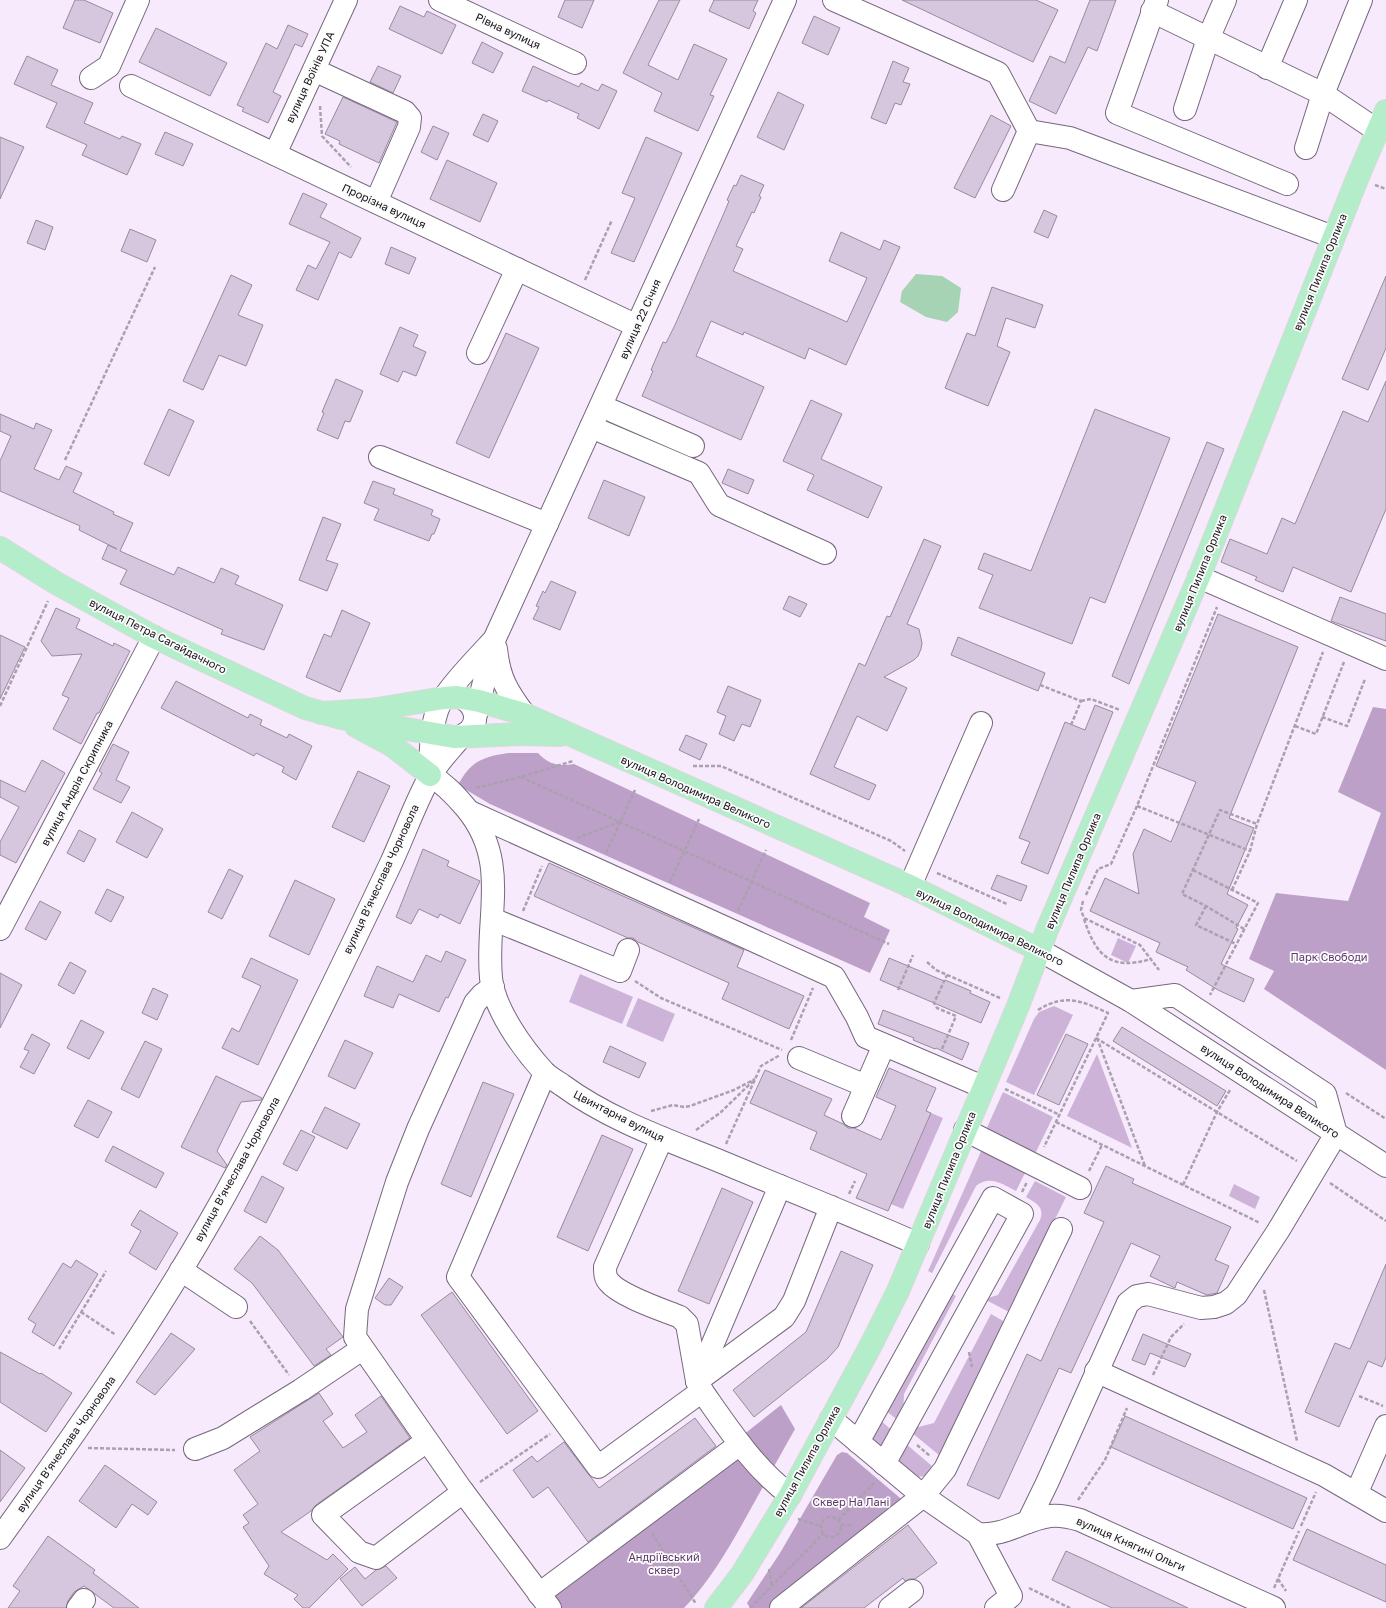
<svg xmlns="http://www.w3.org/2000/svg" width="1386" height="1608" viewBox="0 0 1386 1608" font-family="'Golos Text',sans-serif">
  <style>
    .green { fill: #cdb3d8 }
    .forest { fill: #bda0c8 }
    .water { fill: #a5d3b4 }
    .building { fill: #d7c7de; stroke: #998a9f }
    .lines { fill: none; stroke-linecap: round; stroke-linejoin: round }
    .minor-casing { stroke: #76687c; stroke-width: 24 }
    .major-casing { stroke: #dad9da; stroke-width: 24 }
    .path { stroke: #aba0af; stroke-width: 2.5; stroke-dasharray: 4 2; stroke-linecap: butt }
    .minor { stroke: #fff; stroke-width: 22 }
    .major { stroke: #b3edc9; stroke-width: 22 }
    .labels { text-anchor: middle; stroke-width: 3.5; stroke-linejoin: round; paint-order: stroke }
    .street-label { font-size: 11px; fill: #18121a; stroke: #fcfcfc }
    .park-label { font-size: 11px; fill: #5d386b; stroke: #fcfcfc }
  </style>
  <rect width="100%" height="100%" fill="#f7eafc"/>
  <g class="green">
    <polygon points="1118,938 1136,946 1128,963 1111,955"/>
    <polygon points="580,974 633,997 622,1024 569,1002"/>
    <polygon points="638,998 675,1014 663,1042 626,1026"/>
    <polygon points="1054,1006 1073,1015 1034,1095 1006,1082 1034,1019 1039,1012"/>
    <polygon points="1097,1054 1132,1148 1067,1116"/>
    <polygon points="1003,1092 1053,1117 1034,1156 985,1132"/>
    <polygon points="931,1113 943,1118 903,1209 891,1204"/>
    <path d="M982 1149 1026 1171 1016 1191C1002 1184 990 1175 976 1186L932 1273 928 1271Z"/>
    <path d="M1035 1181 1066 1197 1009 1312 984 1299 998 1295 1040 1220C1045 1207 1036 1203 1026 1197Z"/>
    <polygon points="1234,1184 1260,1197 1255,1209 1229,1196"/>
    <polygon points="949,1292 956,1296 904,1394 903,1416 900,1422 885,1410"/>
    <polygon points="991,1314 1005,1322 939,1455 911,1432 914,1428 934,1423"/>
    <polygon points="880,1420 895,1433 883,1446 875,1443 872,1438"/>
    <polygon points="906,1444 932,1466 925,1476 918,1477 901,1463 899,1459"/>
  </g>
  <g class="forest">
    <polygon points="1373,707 1386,709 1386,1070 1264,989 1274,971 1249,959 1276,893 1348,901 1381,813 1338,792"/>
    <path d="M508 753H538C548 764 559 767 574 764L870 903 864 917 890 930 870 973 490 804 458 785C470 762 482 757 508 753Z"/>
    <polygon points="781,1405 795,1429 772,1470 743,1435"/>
    <polygon points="842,1452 847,1453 906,1503 773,1608 750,1608 747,1603 780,1553 837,1455"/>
    <path d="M736 1454 764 1485C740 1527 718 1573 684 1608H562L551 1593Z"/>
  </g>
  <polygon class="water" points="916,274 942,276 961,288 958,312 947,322 926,317 900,302 902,291"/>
  <g class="building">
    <polygon points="75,0 84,0 113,13 100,43 63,28"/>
    <polygon points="565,0 594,0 582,28 558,17"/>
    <polygon points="659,0 680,0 648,65 678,80 694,44 727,59 710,95 714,96 698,131 654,111 662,93 623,73"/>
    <polygon points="714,0 758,0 753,11 756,13 749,29 709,11"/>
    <polygon points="902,0 1036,0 1058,10 1033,62"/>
    <polygon points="1090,0 1116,0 1097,51 1088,47 1056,114 1029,101 1050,56 1065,63"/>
    <polygon points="400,6 424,17 427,11 456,25 442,54 389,29"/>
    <polygon points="814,16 840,28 828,55 802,43"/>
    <polygon points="288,25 308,34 302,47 295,44 273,92 281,96 268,123 242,111 244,108 237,105 266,43 277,49"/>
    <polygon points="156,28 227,63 210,96 139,62"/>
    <polygon points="482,42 503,53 493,73 472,63"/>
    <polygon points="27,56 58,70 51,85 93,103 84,123 120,139 122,136 141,144 127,175 82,155 87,145 46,127 57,103 14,84"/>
    <polygon points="893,61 909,68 903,82 910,84 901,105 895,103 886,124 871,118"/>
    <polygon points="378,66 401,76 393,93 370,82"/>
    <polygon points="533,66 579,87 581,83 598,91 602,84 617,91 599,129 577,118 579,114 548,100 547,102 522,91"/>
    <polygon points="778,92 804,105 784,150 757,137"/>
    <polygon points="343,97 397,122 379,163 339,144 340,141 325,134"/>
    <polygon points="483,114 498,121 488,142 473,135"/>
    <polygon points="991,115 1011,126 975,198 954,188"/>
    <polygon points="433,126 449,133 437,160 421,152"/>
    <polygon points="165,132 193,144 183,166 155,154"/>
    <polygon points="0,137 24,147 0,199"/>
    <polygon points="646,137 682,153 634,262 611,253 635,198 622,193"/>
    <polygon points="447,160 497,183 480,222 430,199"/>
    <polygon points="741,175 764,185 759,196 761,197 754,213 752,212 736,246 743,249 733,271 847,322 867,278 829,261 841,232 880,250 884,240 900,247 846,365 809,348 805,359 744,332 743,335 711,321 696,356 764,387 741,440 642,396 653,371 651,370 663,342 666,343 675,325 724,213 729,201 727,200 734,185 736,186"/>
    <polygon points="303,193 327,204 320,217 361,238 351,258 339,252 318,300 296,290 308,265 316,269 330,242 289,224"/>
    <polygon points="1044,210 1057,216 1048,238 1034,232"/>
    <polygon points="36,220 53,227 45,250 27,243"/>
    <polygon points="130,229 156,240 147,262 121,251"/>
    <polygon points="391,247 416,258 409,274 385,264"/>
    <polygon points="231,275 252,285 238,315 263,325 246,366 219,355 203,390 183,381"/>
    <polygon points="1386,276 1386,348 1368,390 1342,379"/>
    <polygon points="992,287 1043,305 1035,328 1006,318 997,346 1010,352 988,406 945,388 967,333 975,336"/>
    <polygon points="400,327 418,335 413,346 426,352 416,376 403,371 398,382 380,374"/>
    <polygon points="506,333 539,348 489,458 456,443"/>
    <polygon points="336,379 363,391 350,422 345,421 338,439 317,430 324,413 322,412"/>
    <polygon points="1386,381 1386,509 1351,592 1293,567 1283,592 1255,580 1257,577 1221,562 1230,539 1267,554 1282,518 1295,524 1343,411 1368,422"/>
    <polygon points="811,400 842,414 821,459 882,487 868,518 807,490 814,475 783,461"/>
    <polygon points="169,409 194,421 169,476 144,464"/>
    <polygon points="1095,409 1170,438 1105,603 1090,597 1072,644 979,608 993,575 978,569 984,553 1031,571"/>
    <polygon points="0,414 34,429 36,423 52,430 34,469 59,480 66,466 82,473 73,492 114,512 113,514 133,523 120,551 174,575 178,567 214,583 221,568 239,576 235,584 283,605 264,650 221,634 223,630 120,584 127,570 102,559 108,545 117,549 79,530 80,526 0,491 0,461 11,436 0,431"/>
    <polygon points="1207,442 1224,449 1129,684 1112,676"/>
    <polygon points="728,469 754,480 748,494 722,483"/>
    <polygon points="604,480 645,497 629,536 588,518"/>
    <polygon points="373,481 395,489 393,494 433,510 431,515 440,519 434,534 432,534 429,541 374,520 379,509 364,503"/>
    <polygon points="323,517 341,524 326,560 338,564 327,591 299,580"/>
    <polygon points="924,539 941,546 907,624 919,629 922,643 921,649 918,656 914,660 884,677 907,688 887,731 857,716 834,767 876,785 869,800 810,774 859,663 865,666 887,616 890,617"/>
    <polygon points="551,581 576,592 560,630 533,619 539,607 536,606 543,591 545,593"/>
    <polygon points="789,596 807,604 800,617 783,609"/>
    <polygon points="1340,597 1386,614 1386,641 1331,621"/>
    <polygon points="56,608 80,619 76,628 113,646 114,643 130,651 99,713 97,713 81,744 53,729 69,698 62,695 82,654 52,656 41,641"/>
    <polygon points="342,610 370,623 340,692 306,677 324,634 331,637"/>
    <polygon points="1218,614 1298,647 1229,818 1254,828 1227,894 1248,905 1236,928 1238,929 1221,964 1254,979 1244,1002 1218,990 1186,970 1188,967 1156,952 1160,943 1090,911 1105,878 1139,894 1133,854 1144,829 1171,842 1196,782 1156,766"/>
    <polygon points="0,635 25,647 0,699"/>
    <polygon points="958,637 1045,673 1038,691 951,655"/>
    <polygon points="176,681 248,718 250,714 262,720 260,725 287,738 289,734 312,746 296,780 282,772 284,767 256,753 254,756 161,708"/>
    <polygon points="728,686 761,700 750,727 742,724 734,741 719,734 726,716 717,712"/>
    <polygon points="1095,705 1113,712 1048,874 1021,863 1030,842 1019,838 1065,722 1085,730"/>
    <polygon points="686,735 707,744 700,760 679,750"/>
    <polygon points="113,744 129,752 116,780 130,787 121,803 93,789 102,773 99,771"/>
    <polygon points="42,760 65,773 16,863 0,855 0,842 19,807 0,797 0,780 25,792"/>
    <polygon points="358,771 390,786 364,842 332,827"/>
    <polygon points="132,812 163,829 147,858 116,842"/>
    <polygon points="79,830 96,839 84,862 67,853"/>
    <polygon points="423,849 449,861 447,866 480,881 460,924 440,914 438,918 419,909 411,924 396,917"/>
    <polygon points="549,863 744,950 737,967 804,996 789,1029 722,999 729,983 638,942 633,938 628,938 534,896"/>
    <polygon points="229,869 243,876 222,919 208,912"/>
    <polygon points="997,875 1027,886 1021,901 991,889"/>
    <polygon points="295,880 335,899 309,955 269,936"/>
    <polygon points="107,889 124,897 111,922 95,913"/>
    <polygon points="40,901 61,912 46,940 25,929"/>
    <polygon points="446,951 466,960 448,998 446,997 439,1012 399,994 393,1008 364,996 377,966 413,982 426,955 441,962"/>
    <polygon points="251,958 298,980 258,1065 222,1048 232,1028 239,1032 261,986 242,977"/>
    <polygon points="889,958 944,981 945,980 971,991 970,993 990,1002 981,1023 880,980"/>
    <polygon points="70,962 86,971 74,994 58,985"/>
    <polygon points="0,973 22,985 0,1028"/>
    <polygon points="153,988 168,995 157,1020 142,1013"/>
    <polygon points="883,1010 969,1043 962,1060 936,1048 935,1049 913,1040 914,1038 878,1024"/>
    <polygon points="81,1020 104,1032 89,1059 67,1048"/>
    <polygon points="1122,1027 1226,1091 1217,1106 1113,1041"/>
    <polygon points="32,1034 50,1044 34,1074 20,1067 29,1051 24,1049"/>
    <polygon points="1066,1034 1088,1044 1059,1105 1037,1095"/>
    <polygon points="345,1040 373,1053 355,1089 328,1076"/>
    <polygon points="145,1041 162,1049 139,1098 121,1089"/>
    <polygon points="610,1046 646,1063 639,1078 603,1062"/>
    <polygon points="889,1068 936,1088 926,1111 931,1113 888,1211 856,1198 867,1174 810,1149 817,1132 750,1103 765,1070 832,1099 824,1115 843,1124 848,1128 854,1128 881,1140 896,1106 876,1097"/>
    <polygon points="216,1076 262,1098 261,1100 241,1102 217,1151 227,1165 225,1168 181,1147"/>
    <polygon points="483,1082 514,1094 471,1197 441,1184"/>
    <polygon points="88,1100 112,1112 98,1138 74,1126"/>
    <polygon points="325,1107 360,1124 347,1149 312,1132"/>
    <polygon points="301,1130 315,1137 297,1171 283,1164"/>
    <polygon points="602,1135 633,1149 588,1251 557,1237"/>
    <polygon points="113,1146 164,1173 156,1188 105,1161"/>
    <polygon points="1106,1166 1134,1179 1132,1183 1231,1227 1215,1260 1229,1266 1217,1293 1207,1295 1177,1282 1175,1288 1150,1276 1160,1256 1131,1243 1071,1373 1059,1368 999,1499 967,1485 1027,1354 1041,1361 1104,1222 1084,1213"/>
    <polygon points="262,1176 284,1188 266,1223 244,1211"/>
    <polygon points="722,1188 753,1202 709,1304 678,1291"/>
    <polygon points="140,1210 178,1233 156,1270 129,1253 141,1231 131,1225"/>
    <polygon points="260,1236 278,1250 343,1337 326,1349 331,1355 314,1366 252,1283 234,1269"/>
    <polygon points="841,1251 873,1265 838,1347 827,1359 754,1417 733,1390 806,1332"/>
    <polygon points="76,1260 98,1274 54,1346 32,1332 36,1324 28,1319 63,1263 71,1268"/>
    <polygon points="1386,1264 1386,1357 1382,1367 1368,1361 1339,1427 1305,1412 1335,1343 1350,1349"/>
    <polygon points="389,1278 403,1287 391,1305 385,1305 375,1298"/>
    <polygon points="452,1292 538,1411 507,1434 421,1315"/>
    <polygon points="171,1333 195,1349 155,1395 136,1382"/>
    <polygon points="1143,1334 1191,1354 1185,1367 1150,1353 1145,1365 1132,1360"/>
    <polygon points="0,1352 40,1374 41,1373 72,1393 46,1432 0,1402"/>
    <polygon points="319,1393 333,1414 323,1421 343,1448 367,1432 355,1415 381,1396 410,1438 316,1505 311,1511 281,1532 327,1560 333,1554 348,1569 309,1608 303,1608 294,1599 298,1595 264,1574 269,1566 243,1527 249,1523 243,1515 258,1504 234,1470 260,1451 250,1437"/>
    <polygon points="1125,1416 1307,1498 1293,1529 1111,1447"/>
    <polygon points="695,1418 716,1446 588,1542 548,1487 533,1498 513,1470 532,1456 537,1462 564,1442 599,1488"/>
    <polygon points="0,1450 25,1468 0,1502"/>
    <polygon points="105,1465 157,1502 148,1515 132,1504 116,1528 79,1501"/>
    <polygon points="908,1525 937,1563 915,1579 910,1579 905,1581 903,1578 864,1608 801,1608"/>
    <polygon points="1307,1529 1386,1565 1386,1602 1293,1560"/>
    <polygon points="48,1536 95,1570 93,1573 139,1608 114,1608 84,1586 74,1592 68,1601 66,1608 8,1608 20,1591 13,1586"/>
    <polygon points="1066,1551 1088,1561 1188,1608 1112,1608 1052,1580"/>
    <polygon points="386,1566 397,1578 362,1606 340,1579 355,1567 365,1579 376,1570"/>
  </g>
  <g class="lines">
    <g class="minor-casing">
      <g id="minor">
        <polyline points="440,0 575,63"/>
        <polyline points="834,0 998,73 1029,131 1003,190"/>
        <polyline points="1157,0 1117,113 1287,184"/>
        <polyline points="1152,11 1323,94 1378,131"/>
        <polyline points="1267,68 1296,0"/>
        <polyline points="314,70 405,112 410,118 409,127 376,202"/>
        <polyline points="91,78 109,66 138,0"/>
        <polyline points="131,86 637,326"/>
        <polyline points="1185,109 1208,39 1225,0"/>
        <polyline points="1029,131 1070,138 1333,237"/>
        <polyline points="1306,148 1323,94 1361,0"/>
        <polyline points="275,154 346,0"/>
        <polyline points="478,353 517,269"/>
        <polyline points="601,406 693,446"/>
        <polyline points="591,427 699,473 719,505 825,553"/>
        <polyline points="380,457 547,524"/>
        <polyline points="1199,577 1386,659"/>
        <path d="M496 649C499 678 507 691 524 714"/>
        <polyline points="475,718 495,638 785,0"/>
        <path d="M430 775C445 784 455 795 466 808 511 862 485 916 491 978 494 1009 523 1049 544 1072 549 1077 556 1081 562 1085 608 1119 665 1139 717 1160 784 1188 852 1215 918 1244"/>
        <path d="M430 775C431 754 430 732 437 711 441 695 479 656 492 642"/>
        <polyline points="470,812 834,977 857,1017 866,1037 983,1087"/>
        <polyline points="910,886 981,723"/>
        <polyline points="492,919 620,971 628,950"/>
        <polyline points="0,929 154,637"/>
        <polyline points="1039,950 1131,1001 1386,1166"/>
        <polyline points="493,987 482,995 475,1003 418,1129 397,1182 357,1309 355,1337 461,1489 550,1608"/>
        <polyline points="799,1058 866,1086"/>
        <polyline points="545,1073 458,1277 598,1467 702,1391 697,1381 784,1317 794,1301 831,1207"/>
        <polyline points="853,1116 884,1045"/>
        <polyline points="965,1130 1080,1188"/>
        <path d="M662 1138 605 1267C605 1273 605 1278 609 1282 620 1296 663 1310 680 1317L687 1324 697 1381"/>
        <polyline points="181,1270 236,1307"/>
        <polyline points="1096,1371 1324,1475 1386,1511"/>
        <polyline points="697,1381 780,1186"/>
        <path d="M702 1391C728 1428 753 1467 790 1495"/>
        <path d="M831 1419 923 1496 978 1534C1004 1537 1025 1519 1050 1516 1060 1515 1070 1517 1080 1520L1274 1608"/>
        <polyline points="427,1441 323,1515 359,1552 376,1558 463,1492"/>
        <polyline points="858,1442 993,1198 1022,1214 884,1464"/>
        <polyline points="195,1449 223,1438 301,1390 362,1349"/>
        <polyline points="1357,1492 1386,1426"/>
        <polyline points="1028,1522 1047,1483 1128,1303 1137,1296 1148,1294 1201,1308 1214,1307 1226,1303 1236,1295 1278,1231 1336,1134 1325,1094 1175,995 1131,1001"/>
        <polyline points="978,1534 1011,1596 996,1608"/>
        <path d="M0 1538C85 1420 169 1300 238 1171 292 1070 342 967 391 863 404 835 414 806 429 778 436 764 449 751 459 739 462 735 466 734 470 730 480 719 474 704 462 698"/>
        <polyline points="539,1594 740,1444"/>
        <polyline points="78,1608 84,1600"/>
        <polyline points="781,1608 923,1496 945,1469 1061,1229"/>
        <polyline points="890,1608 912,1591"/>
      </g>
    </g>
    <g class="major-casing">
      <g id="major">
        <polyline points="0,548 56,583 154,637 305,708 341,718 454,737 521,734 560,735"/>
        <polyline points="321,713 371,710 444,698 457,697 479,701 524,714 910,886 1039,950"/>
        <polyline points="356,726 393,746 430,775"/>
        <polyline points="716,1608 742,1574 790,1495 871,1345 898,1291 1018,1006 1047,930 1199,577 1357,179 1386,111"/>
      </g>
    </g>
    <g class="path">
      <polyline points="320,106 322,136 351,167"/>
      <polyline points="1375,185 1386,189"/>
      <polyline points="585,280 612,220"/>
      <polyline points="65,460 155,267"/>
      <polyline points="1040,685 1081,701 1071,725"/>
      <polyline points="1081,701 1091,699 1120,710"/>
      <polyline points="0,706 48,601"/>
      <polyline points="1322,717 1347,726 1365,679"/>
      <polyline points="1295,726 1316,734 1344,662"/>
      <polyline points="693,766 721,766 891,841 905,851"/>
      <polyline points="521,777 889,944"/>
      <polyline points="476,788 521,777 573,761"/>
      <polyline points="1137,806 1250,851"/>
      <polyline points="577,838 619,822"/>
      <polyline points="606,853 635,790"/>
      <polyline points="1193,870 1258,903 1210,995"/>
      <polyline points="937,873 1007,904"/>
      <polyline points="670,882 699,819"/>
      <polyline points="1232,890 1250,851 1257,824 1323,652"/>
      <polyline points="1086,895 1098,869 1111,864 1137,806 1217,607"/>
      <polyline points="1083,901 1081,910 1084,918 1140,945 1159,970"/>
      <polyline points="1206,906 1196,925 1236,944"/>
      <polyline points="523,911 542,866"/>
      <polyline points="738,911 766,850"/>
      <path d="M1084 919C1096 956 1111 971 1151 959"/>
      <polyline points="1244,929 1206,906 1182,894 1220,810 1257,824"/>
      <polyline points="927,962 936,970 1000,998"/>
      <polyline points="635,981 661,998 782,1050"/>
      <polyline points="898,990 913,955"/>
      <path d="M1038 1010C1065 993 1082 1001 1108 1013L1044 1147"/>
      <polyline points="1096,1038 1297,1161"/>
      <polyline points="1097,1038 1145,1166"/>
      <polyline points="791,1040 813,988"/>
      <polyline points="942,1049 956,1016 937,1008 934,1003 947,975"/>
      <polyline points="1005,1089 1060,1115"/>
      <polyline points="1346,1093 1386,1119"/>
      <polyline points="651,1111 673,1105 684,1107 690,1106 734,1090 755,1079"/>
      <polyline points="1056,1122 1260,1223"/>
      <polyline points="696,1130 720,1113 753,1081"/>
      <polyline points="726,1144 761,1066 780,1055"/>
      <polyline points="1089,1171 1102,1145"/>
      <polyline points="1330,1183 1386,1221"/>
      <polyline points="1183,1185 1217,1112 1230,1090"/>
      <polyline points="1022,1192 1027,1182"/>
      <polyline points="849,1194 855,1181"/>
      <polyline points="1264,1290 1297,1441"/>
      <polyline points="81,1312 116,1335"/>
      <polyline points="250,1321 289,1375"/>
      <polyline points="59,1349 106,1271"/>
      <polyline points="969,1352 972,1367"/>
      <polyline points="1153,1375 1171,1337 1184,1324"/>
      <polyline points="1359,1396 1383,1406"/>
      <polyline points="917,1445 930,1456"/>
      <polyline points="88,1448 175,1450"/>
      <polyline points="480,1482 550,1434"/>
      <polyline points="1078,1500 1105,1460 1127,1408"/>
      <circle cx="831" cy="1527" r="10"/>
      <polyline points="798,1519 820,1526"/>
      <polyline points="838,1520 876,1481"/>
      <polyline points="841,1525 854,1525"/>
      <polyline points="1301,1526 1316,1492"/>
      <polyline points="652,1533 696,1604"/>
      <polyline points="769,1569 772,1587"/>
      <polyline points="1278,1579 1286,1591"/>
      <polyline points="1029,1588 1070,1608"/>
      <polyline points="1274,1588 1299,1531"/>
      <polyline points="750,1608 823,1534"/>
    </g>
    <use href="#minor" class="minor"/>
    <use href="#major" class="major"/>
  </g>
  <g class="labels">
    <g class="street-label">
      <text transform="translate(508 31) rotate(25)" y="4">Рівна вулиця</text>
      <text transform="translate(310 77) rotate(-65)" y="4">вулиця Воїнів УПА</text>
      <text transform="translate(384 206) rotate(25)" y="4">Прорізна вулиця</text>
      <text transform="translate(1320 272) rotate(-68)" y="4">вулиця Пилипа Орлика</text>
      <text transform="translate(640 319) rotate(-66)" y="4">вулиця 22 Січня</text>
      <text transform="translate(1200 573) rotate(-68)" y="4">вулиця Пилипа Орлика</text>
      <text transform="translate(158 636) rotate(27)" y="4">вулиця Петра Сагайдачного</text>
      <text transform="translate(77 783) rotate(-62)" y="4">вулиця Андрія Скрипника</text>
      <text transform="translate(696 792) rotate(24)" y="4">вулиця Володимира Великого</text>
      <text transform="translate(1073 871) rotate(-67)" y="4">вулиця Пилипа Орлика</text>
      <text transform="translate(381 879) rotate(-65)" y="4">вулиця Вʼячеслава Чорновола</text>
      <text transform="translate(990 927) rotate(26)" y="4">вулиця Володимира Великого</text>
      <text transform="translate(1270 1091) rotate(33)" y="4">вулиця Володимира Великого</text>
      <text transform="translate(619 1116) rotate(27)" y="4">Цвинтарна вулиця</text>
      <text transform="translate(237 1169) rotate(-61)" y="4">вулиця Вʼячеслава Чорновола</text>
      <text transform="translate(949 1170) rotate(-68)" y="4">вулиця Пилипа Орлика</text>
      <text transform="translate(66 1444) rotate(-55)" y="4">вулиця Вʼячеслава Чорновола</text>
      <text transform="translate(807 1461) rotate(-61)" y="4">вулиця Пилипа Орлика</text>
      <text transform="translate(1131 1544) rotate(24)" y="4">вулиця Княгині Ольги</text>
    </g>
    <g class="park-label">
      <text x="1329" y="961">Парк Свободи</text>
      <text x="851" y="1506">Сквер На Лані</text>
      <text x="664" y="1561">Андріївський<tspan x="664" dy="13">сквер</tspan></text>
    </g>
  </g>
</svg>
